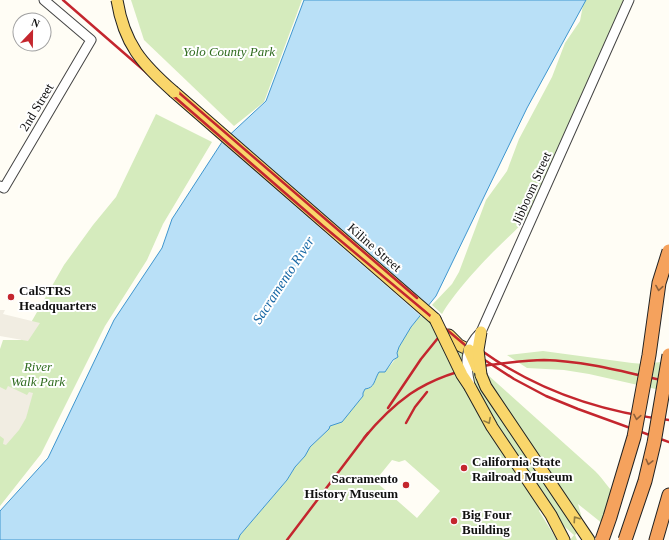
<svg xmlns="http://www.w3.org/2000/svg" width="669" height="540" viewBox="0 0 669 540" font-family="Georgia,serif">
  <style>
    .green { fill: #d5ebbd; fill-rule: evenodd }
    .plaza { fill: #f1ede2 }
    .water { fill: #b9e0f7; stroke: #3f96cf }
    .pier { fill: #fffdf5 }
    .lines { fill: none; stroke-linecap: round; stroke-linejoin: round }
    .minor-casing { stroke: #444; stroke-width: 11 }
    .major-casing { stroke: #222; stroke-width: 13 }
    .highway-casing { stroke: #222; stroke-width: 15 }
    .minor { stroke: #fff; stroke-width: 9 }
    .major { stroke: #f9d66b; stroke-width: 11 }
    .highway { stroke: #f5a25d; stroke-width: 13 }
    .rail { stroke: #c4262e; stroke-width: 2.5 }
    .minor-bridge-casing { stroke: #444; stroke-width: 11; stroke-linecap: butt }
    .major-bridge-casing { stroke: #222; stroke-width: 13; stroke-linecap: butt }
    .highway-bridge-casing { stroke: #222; stroke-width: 15; stroke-linecap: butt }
    .minor-bridge { stroke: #fff; stroke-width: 9 }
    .major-bridge { stroke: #f9d66b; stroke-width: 11 }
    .highway-bridge { stroke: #f5a25d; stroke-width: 13 }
    .oneway { stroke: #8e613b }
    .oneway2 { stroke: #917d42 }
    .poi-dot { fill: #c4262e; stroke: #fff; stroke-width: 1.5 }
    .labels { text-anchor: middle; stroke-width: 4; stroke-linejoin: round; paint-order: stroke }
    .park-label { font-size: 13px; font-style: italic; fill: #2f6b1f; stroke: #fff }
    .street-label { font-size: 13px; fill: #111; stroke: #fff }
    .poi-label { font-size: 13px; font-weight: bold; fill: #111; stroke: #fff; text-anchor: start }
    .water-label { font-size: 14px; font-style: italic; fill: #1768a6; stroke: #fff }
  </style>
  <rect width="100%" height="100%" fill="#fffdf5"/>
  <g class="green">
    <polygon points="131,0 302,0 264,102 234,126 144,40"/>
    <path d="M584 0H625L532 212C520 227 506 239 493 252 477 268 453 295 442 314L432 305 452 284 459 272 486 200 507 171 519 139 552 77 565 43 580 21Z"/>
    <polygon points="156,114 212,142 163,224 147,260 105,326 41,454 0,506 0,349 3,340 21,340 64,265 93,225 116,197"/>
    <path d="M421 315 595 471C605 481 612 493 622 503L603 524 578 504 584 526 575 535 577 540H570L574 535 542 507 539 511 557 540H238L240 535 287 480 295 467 305 456 310 447 329 429 330 426 363 396V393L365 389C376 388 372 380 378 373 381 370 386 370 389 367 392 364 394 360 397 357 396 345 413 324 421 315ZM392 460 399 462 405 460 440 491 417 518 375 481Z"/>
    <polygon points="543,351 632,363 644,364 669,361 669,392 589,374 564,370 527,368 507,355"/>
  </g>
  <g class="plaza">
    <polygon points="0,310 5,310 3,314 40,323 28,341 0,336"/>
    <polygon points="8,386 27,395 29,392 33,393 26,418 19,430 6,445 3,444 4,439 0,436 0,387 6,390"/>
  </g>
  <path class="water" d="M304 0H586L527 108 436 296 411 327 399 347 397 353 398 357 393 360 385 372H379C374 380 375 388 365 389L363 393V396L342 422 330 426 329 429 310 447 305 456 295 467 287 480 240 535 238 540H0V511L48 458 114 320 162 248 172 219 222 142 266 101Z"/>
  <polygon class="pier" points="229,133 430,306 422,317 220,141"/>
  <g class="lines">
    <g class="minor-casing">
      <g id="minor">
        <polyline points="0,186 4,188 91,40 44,0"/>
        <polyline points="481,332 629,0"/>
      </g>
    </g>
    <g class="major-casing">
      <g id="major">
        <polyline points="174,92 435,319"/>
        <polyline points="449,335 459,345 469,350"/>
        <polyline points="481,375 486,387 589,540"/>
        <polyline points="470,387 492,427 551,515 564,540"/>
      </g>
    </g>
    <g class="highway-casing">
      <polyline id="highway" points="656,540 669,495"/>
    </g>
    <use href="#minor" class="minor"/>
    <use href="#major" class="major"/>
    <use href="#highway" class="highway"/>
    <g class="rail">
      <polyline points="63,0 323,226 477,355 514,379 546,396 578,409 669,442"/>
      <polyline points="155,72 417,298"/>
      <path d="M482 351C538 391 601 412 669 420"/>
      <polyline points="388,408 421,359 438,338"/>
      <polyline points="406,423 415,407 427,392"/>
      <path d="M364 438C378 421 393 406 410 394 434 378 462 369 489 365 507 363 526 360 544 360 586 361 628 373 669 382"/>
      <polyline points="287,540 368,433"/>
    </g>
    <g class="minor-bridge-casing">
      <path id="minor-bridge" d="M470 385C465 363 464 349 481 332"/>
    </g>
    <g class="major-bridge-casing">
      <g id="major-bridge">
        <path d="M117 0C124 44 142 64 174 92"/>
        <polyline points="435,319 462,375 470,387"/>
        <polyline points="469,350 477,368"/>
        <polyline points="481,375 478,350 481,332"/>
      </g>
    </g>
    <g class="highway-bridge-casing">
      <g id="highway-bridge">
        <polyline points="602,540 610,517 634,437 649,355 659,283 669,251"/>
        <polyline points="625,540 645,481 654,443 669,355"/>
      </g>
    </g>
    <use href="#minor-bridge" class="minor-bridge"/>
    <use href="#major-bridge" class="major-bridge"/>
    <use href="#highway-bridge" class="highway-bridge"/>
  </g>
  <defs><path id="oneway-chevron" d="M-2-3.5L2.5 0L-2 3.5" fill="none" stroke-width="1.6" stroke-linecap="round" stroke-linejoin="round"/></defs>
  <g class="oneway">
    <use href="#oneway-chevron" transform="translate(659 288) rotate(99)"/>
    <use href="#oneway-chevron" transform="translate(637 417) rotate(100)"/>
    <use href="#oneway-chevron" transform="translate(649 462) rotate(104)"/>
  </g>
  <g class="oneway2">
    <use href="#oneway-chevron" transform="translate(488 421) rotate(62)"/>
    <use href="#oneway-chevron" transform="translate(576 519) rotate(-124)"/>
  </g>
  <g class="poi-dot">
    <circle cx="11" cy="297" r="4"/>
    <circle cx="464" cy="468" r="4"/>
    <circle cx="406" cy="485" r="4"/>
    <circle cx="454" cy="521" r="4"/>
  </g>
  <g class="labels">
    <g class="park-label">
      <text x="229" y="56">Yolo County Park</text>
      <text x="38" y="371">River<tspan x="38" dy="15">Walk Park</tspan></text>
    </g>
    <g class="street-label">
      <text transform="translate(36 107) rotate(-59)" y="5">2nd Street</text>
      <text transform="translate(531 188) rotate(-66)" y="5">Jibboom Street</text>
      <text transform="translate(375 247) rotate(41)" y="5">Kiline Street</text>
    </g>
    <g class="poi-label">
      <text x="19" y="295">CalSTRS<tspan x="19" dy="15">Headquarters</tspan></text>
      <text x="472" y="466">California State<tspan x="472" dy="15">Railroad Museum</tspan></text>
      <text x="398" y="483" text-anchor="end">Sacramento<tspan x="398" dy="15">History Museum</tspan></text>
      <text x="462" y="519">Big Four<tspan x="462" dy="15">Building</tspan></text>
    </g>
    <g class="water-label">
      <text transform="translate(283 280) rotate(-57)" y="5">Sacramento River</text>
    </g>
  </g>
  <g transform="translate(32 32) rotate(22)"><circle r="19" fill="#ffffff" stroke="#a0a0a0"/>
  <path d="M0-3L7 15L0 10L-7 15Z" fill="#c4262e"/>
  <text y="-6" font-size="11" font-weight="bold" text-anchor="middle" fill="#111111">N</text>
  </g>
</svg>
